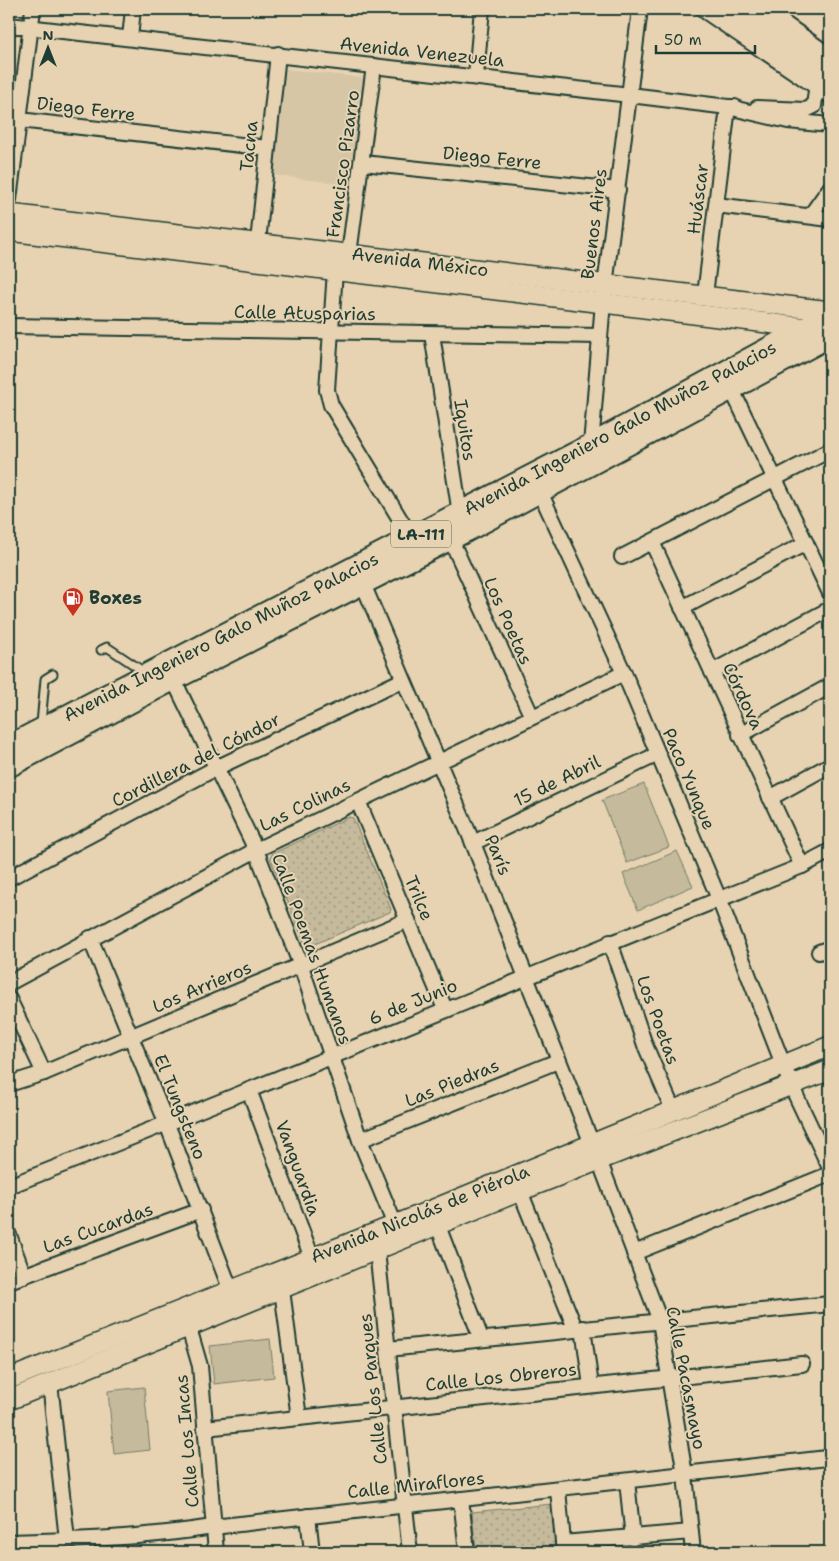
<svg xmlns="http://www.w3.org/2000/svg" width="839" height="1561" viewBox="0 0 839 1561" font-family="'Shantell Sans',sans-serif">
  <style>
    .built { fill: #d6c6a6 }
    .grass { fill: #c6ba9c; stroke: #727c68 }
    .park { fill: url(#park-dots); stroke: #727c68 }
    .lines { fill: none; stroke-linecap: round; stroke-linejoin: round }
    .lane-casing { stroke: #1f3d34; stroke-width: 11 }
    .street-casing { stroke: #1f3d34; stroke-width: 18 }
    .secondary-casing { stroke: #1f3d34; stroke-width: 22 }
    .primary-casing { stroke: #1f3d34; stroke-width: 25 }
    .lane { stroke: #e7d3b1; stroke-width: 7 }
    .street { stroke: #e7d3b1; stroke-width: 14 }
    .secondary { stroke: #e7d3b1; stroke-width: 19 }
    .primary { stroke: #e7d3b1; stroke-width: 21 }
    .labels { text-anchor: middle; stroke-width: 4; stroke-linejoin: round; paint-order: stroke }
    .shield { fill: #e7d3b1; stroke: #5b6a5a; stroke-width: 1 }
    .shield-label { font-size: 16px; font-weight: bold; fill: #1f3d34 }
    .street-label { font-size: 18px; fill: #1f3d34; stroke: #e7d3b1 }
    .poi-label { font-size: 18px; font-weight: bold; fill: #1f3d34; stroke: #e7d3b1; text-anchor: start }
  </style>
  <defs>
    <pattern id="park-dots" width="8" height="8" patternUnits="userSpaceOnUse" patternTransform="scale(1.25)"><rect width="8" height="8" fill="#c6ba9c"/><path d="M2 2h.1M6 6h.1" fill="none" stroke="#a09880" stroke-width="1.8" stroke-linecap="round"/></pattern>
  </defs>
  <rect width="100%" height="100%" fill="#e7d3b1"/>
  <filter id="ink" filterUnits="userSpaceOnUse"><feTurbulence type="fractalNoise" baseFrequency=".02" numOctaves="2"/><feDisplacementMap in="SourceGraphic" scale="10" xChannelSelector="R" yChannelSelector="G"/><feConvolveMatrix kernelMatrix="1 2 1 2 8 2 1 2 1" color-interpolation-filters="sRGB"/></filter>
  <g filter="url(#ink)">
    <polygon class="built" points="285,69 364,78 351,185 272,175"/>
    <g class="grass">
      <polygon points="644,784 669,847 627,863 602,800"/>
      <polygon points="677,851 693,886 638,910 623,874"/>
      <polygon points="270,1339 274,1377 214,1384 210,1346"/>
      <polygon points="144,1387 150,1450 114,1454 108,1391"/>
    </g>
    <g class="park">
      <polygon points="349,817 353,818 391,909 390,912 310,946 305,944 270,858 272,854"/>
      <polygon points="552,1504 557,1552 476,1552 472,1512"/>
    </g>
    <g class="lines">
      <g class="lane-casing">
        <g id="lane">
          <polyline points="101,650 107,647 146,673"/>
          <polyline points="41,724 45,679 53,674"/>
        </g>
      </g>
      <g class="street-casing">
        <g id="street">
          <polyline points="9,25 630,95 728,107 788,121 830,125"/>
          <polyline points="130,38 133,9"/>
          <polyline points="374,66 349,254 335,270 327,390 331,405 412,539"/>
          <polyline points="476,76 482,9"/>
          <polyline points="757,108 806,110 814,106 817,83"/>
          <polyline points="19,120 268,148"/>
          <polyline points="363,163 618,190"/>
          <polyline points="9,200 33,9"/>
          <polyline points="716,205 830,219"/>
          <polyline points="810,216 830,188"/>
          <polyline points="258,242 278,54"/>
          <polyline points="705,295 728,107 735,107"/>
          <polyline points="9,326 600,336"/>
          <polyline points="432,334 461,520"/>
          <polyline points="732,390 830,593"/>
          <polyline points="591,445 603,302 640,9"/>
          <polyline points="540,492 624,673 719,899 791,1085 830,1168"/>
          <polyline points="451,540 532,717"/>
          <polyline points="652,542 802,866"/>
          <polyline points="622,557 830,450"/>
          <polyline points="363,584 473,843 592,1144"/>
          <polyline points="682,608 806,543"/>
          <polyline points="170,672 256,850 301,966 360,1140 395,1225"/>
          <polyline points="712,672 830,609"/>
          <polyline points="740,735 830,686"/>
          <polyline points="770,798 830,765"/>
          <polyline points="358,801 445,1009"/>
          <polyline points="473,843 658,754"/>
          <polyline points="9,878 216,768 403,680"/>
          <polyline points="90,938 167,1124 231,1291"/>
          <polyline points="610,942 645,1045 673,1110"/>
          <polyline points="819,952 830,948"/>
          <polyline points="9,983 256,850 624,673"/>
          <polyline points="9,999 44,1073"/>
          <polyline points="9,1084 44,1073 408,920"/>
          <polyline points="249,1090 312,1258"/>
          <polyline points="360,1140 558,1061"/>
          <polyline points="599,1160 660,1321 685,1475 693,1552"/>
          <path d="M9 1186C274 1082 537 972 802 866L830 851"/>
          <polyline points="520,1191 575,1328"/>
          <polyline points="438,1226 481,1338"/>
          <polyline points="9,1235 24,1276"/>
          <polyline points="377,1251 410,1552"/>
          <polyline points="634,1253 830,1174"/>
          <polyline points="9,1281 201,1210"/>
          <polyline points="282,1290 299,1418"/>
          <polyline points="189,1328 200,1366 216,1552"/>
          <polyline points="583,1328 591,1386"/>
          <polyline points="388,1349 830,1304"/>
          <polyline points="50,1383 67,1540"/>
          <polyline points="205,1428 802,1364"/>
          <polyline points="627,1481 633,1538"/>
          <polyline points="558,1490 564,1552"/>
          <polyline points="461,1499 467,1552"/>
          <polyline points="308,1516 312,1552"/>
          <path d="M9 1542C78 1540 144 1538 213 1527L827 1458"/>
          <polyline points="563,1543 691,1532"/>
        </g>
      </g>
      <g class="secondary-casing">
        <g id="secondary">
          <polyline points="732,9 830,77"/>
          <polyline points="9,214 830,311"/>
          <polyline points="9,231 735,319 806,328 813,333"/>
          <polyline points="9,1379 395,1225 830,1046"/>
          <polyline points="9,1400 520,1191 830,1070"/>
        </g>
      </g>
      <g class="primary-casing">
        <g id="primary">
          <polyline points="708,9 830,92"/>
          <polyline points="758,9 830,60"/>
          <polyline points="9,746 591,445 830,315"/>
          <polyline points="9,766 174,679 466,531 830,336"/>
        </g>
      </g>
      <use href="#lane" class="lane"/>
      <use href="#street" class="street"/>
      <use href="#secondary" class="secondary"/>
      <use href="#primary" class="primary"/>
    </g>
  </g>
  <defs>
    <g id="fuel-pin" transform="scale(1.125)"><path d="M0 17L-7.5 6A9.5 9.5 0 1 1 7.5 6Z" fill="#c8321e" stroke="#e7d3b1"/><path d="M-5.5-6h7V0h2V4h1.3V-2.5L3-4.5l.8-.8L6-3V5H2.5V1h-1V6h-7ZM-4.2-4.7v3.2H.2V-4.7Z" fill="#fff"/></g>
  </defs>
  <g fill-rule="evenodd">
    <use href="#fuel-pin" x="73" y="598"/>
  </g>
  <g class="labels">
    <rect class="shield" x="391" y="520.5" width="60" height="27" rx="4"/>
    <g class="shield-label">
      <text x="421" y="540">LA-111</text>
    </g>
    <g class="street-label">
      <text transform="translate(422 52) rotate(6)" y="6">Avenida Venezuela</text>
      <text transform="translate(86 109) rotate(7)" y="6">Diego Ferre</text>
      <text transform="translate(249 146) rotate(-84)" y="6">Tacna</text>
      <text transform="translate(492 158) rotate(6)" y="6">Diego Ferre</text>
      <text transform="translate(343 164) rotate(-82)" y="6">Francisco Pizarro</text>
      <text transform="translate(698 199) rotate(-83)" y="6">Huáscar</text>
      <text transform="translate(594 224) rotate(-83)" y="6">Buenos Aires</text>
      <text transform="translate(420 262) rotate(7)" y="6">Avenida México</text>
      <text transform="translate(305 313) rotate(1)" y="6">Calle Atusparias</text>
      <text transform="translate(620 428) rotate(-28)" y="6">Avenida Ingeniero Galo Muñoz Palacios</text>
      <text transform="translate(465 430) rotate(81)" y="6">Iquitos</text>
      <text transform="translate(508 621) rotate(66)" y="6">Los Poetas</text>
      <text transform="translate(221 637) rotate(-27)" y="6">Avenida Ingeniero Galo Muñoz Palacios</text>
      <text transform="translate(743 696) rotate(65)" y="6">Córdova</text>
      <text transform="translate(196 760) rotate(-27)" y="6">Cordillera del Cóndor</text>
      <text transform="translate(689 779) rotate(67)" y="6">Paco Yunque</text>
      <text transform="translate(557 781) rotate(-26)" y="6">15 de Abril</text>
      <text transform="translate(305 805) rotate(-26)" y="6">Las Colinas</text>
      <text transform="translate(498 855) rotate(68)" y="6">París</text>
      <text transform="translate(419 898) rotate(67)" y="6">Trilce</text>
      <text transform="translate(312 949) rotate(70)" y="6">Calle Poemas Humanos</text>
      <text transform="translate(202 987) rotate(-23)" y="6">Los Arrieros</text>
      <text transform="translate(413 1002) rotate(-22)" y="6">6 de Junio</text>
      <text transform="translate(658 1020) rotate(70)" y="6">Los Poetas</text>
      <text transform="translate(452 1083) rotate(-22)" y="6">Las Piedras</text>
      <text transform="translate(180 1107) rotate(68)" y="6">El Tungsteno</text>
      <text transform="translate(298 1168) rotate(70)" y="6">Vanguardia</text>
      <text transform="translate(420 1214) rotate(-22)" y="6">Avenida Nicolás de Piérola</text>
      <text transform="translate(98 1228) rotate(-20)" y="6">Las Cucardas</text>
      <text transform="translate(501 1377) rotate(-6)" y="6">Calle Los Obreros</text>
      <text transform="translate(686 1378) rotate(79)" y="6">Calle Pacasmayo</text>
      <text transform="translate(373 1389) rotate(-96)" y="6">Calle Los Parques</text>
      <text transform="translate(187 1441) rotate(-95)" y="6">Calle Los Incas</text>
      <text transform="translate(416 1485) rotate(-6)" y="6">Calle Miraflores</text>
    </g>
    <g class="poi-label">
      <text x="89" y="604">Boxes</text>
    </g>
  </g>
  <rect width="839" height="1561" fill="none" stroke="#e7d3b1" stroke-width="30"/>
  <rect x="15" y="15" width="809" height="1531" fill="none" stroke="#1f3d34" stroke-width="2" filter="url(#ink)"/>
  <g transform="translate(48 48)" stroke="#e7d3b1" stroke-width="4" paint-order="stroke">
  <path d="M0-4L9 19L0 12L-9 19Z" fill="#1f3d34"/>
  <text y="-8" font-size="14" font-weight="bold" text-anchor="middle" fill="#1f3d34">N</text>
  </g>
  <path d="M656 45v8h99v-8" fill="none" stroke="#1f3d34" stroke-width="2.5"/>
  <text x="664" y="45" font-size="15" fill="#1f3d34" stroke="#e7d3b1" stroke-width="4" paint-order="stroke">50 m</text>
</svg>
